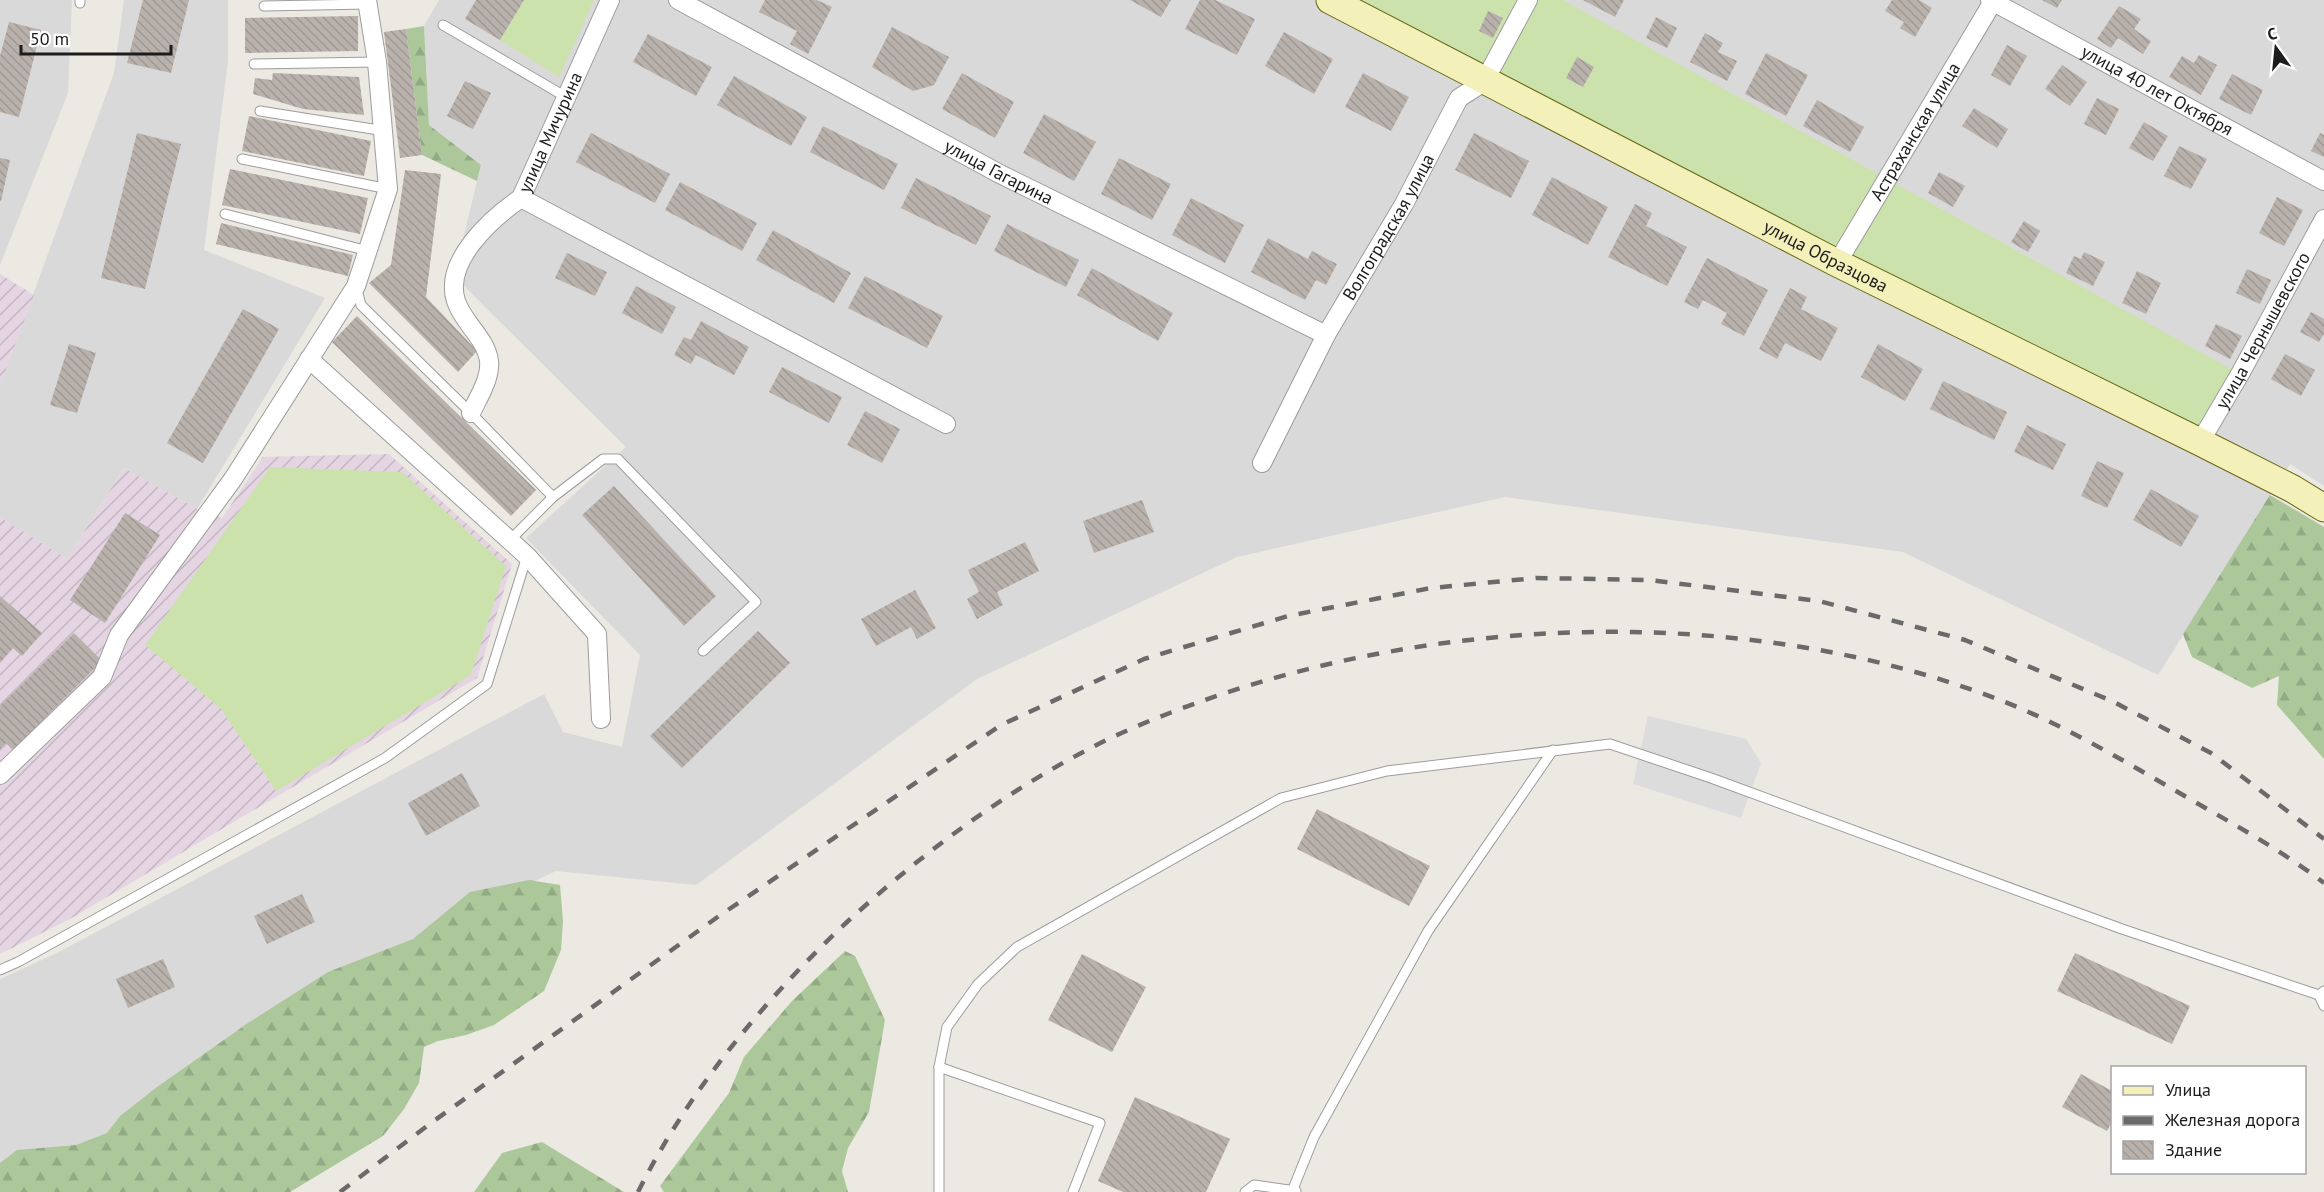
<svg xmlns="http://www.w3.org/2000/svg" width="2324" height="1192" viewBox="0 0 2324 1192" font-family="'PT Sans',sans-serif">
  <style>
    .residential { fill: #dad9d9 }
    .industrial { fill: url(#industrial-furrows) }
    .grass { fill: #cce2ac }
    .forest { fill: url(#forest-firs) }
    .parking { fill: #dcdcdc }
    .building { fill: url(#building-back-hatch) }
    .lines { fill: none; stroke-linecap: round; stroke-linejoin: round }
    .lane-casing { stroke: #9d9d9d; stroke-width: 11 }
    .street-casing { stroke: #9d9d9d; stroke-width: 20 }
    .secondary-casing { stroke: #66670f; stroke-width: 29 }
    .lane { stroke: #fff; stroke-width: 9 }
    .street { stroke: #fff; stroke-width: 18 }
    .secondary { stroke: #f3f0ba; stroke-width: 27 }
    .rail { stroke: #6a6a6a; stroke-width: 4.5; stroke-dasharray: 12 12; stroke-linecap: butt }
    .labels { text-anchor: middle; stroke-width: 6; stroke-linejoin: round; paint-order: stroke }
    .street-label { font-size: 18px; fill: #1c1c1c; stroke: #fff }
  </style>
  <defs>
    <pattern id="industrial-furrows" width="10" height="10" patternUnits="userSpaceOnUse" patternTransform="scale(1.5)"><rect width="10" height="10" fill="#e5d5e3"/><path d="M-1 1l2-2M0 10L10 0M9 11l2-2" fill="none" stroke="#c4b6c2"/></pattern>
    <pattern id="forest-firs" width="22" height="20" patternUnits="userSpaceOnUse" patternTransform="scale(1.5)"><rect width="22" height="20" fill="#acc89b"/><path d="M5 1l3.5 6h-7zM16 11l3.5 6h-7z" fill="#93ab85"/></pattern>
    <pattern id="building-back-hatch" width="6" height="6" patternUnits="userSpaceOnUse" patternTransform="scale(1.5)"><rect width="6" height="6" fill="#b9b1ac"/><path d="M-1 5l2 2M0 0l6 6M5-1l2 2" fill="none" stroke="#9e9893"/></pattern>
  </defs>
  <rect width="100%" height="100%" fill="#ece8e2"/>
  <g class="residential">
    <polygon points="0,0 72,0 68,93 0,265"/>
    <polygon points="124,0 228,0 228,61 204,250 325,298 197,509 124,468 67,559 0,517 0,385 114,73"/>
    <polygon points="439,0 2324,0 2324,486 2290,464 2158,675 1903,552 1505,497 1237,557 977,679 696,885 556,871 413,939 48,1192 0,1192 0,979 55,954 544,694 563,732 622,747 640,655 526,538 626,447 454,276 481,165 429,125 424,26"/>
  </g>
  <g class="industrial">
    <polygon points="0,274 34,295 0,385"/>
    <polygon points="389,454 512,564 477,678 70,919 0,954 0,517 67,559 124,468 197,509 222,518 263,457"/>
  </g>
  <g class="grass">
    <polygon points="524,0 594,0 559,77 500,40"/>
    <polygon points="1330,0 1563,0 2240,374 2200,442"/>
    <polygon points="270,467 402,472 506,566 471,675 276,791 221,709 145,645"/>
  </g>
  <g class="forest">
    <polygon points="424,26 429,125 481,165 477,181 422,155 406,29"/>
    <polygon points="2270,495 2324,527 2324,759 2277,705 2279,676 2252,688 2192,657 2183,634"/>
    <polygon points="529,880 560,885 563,921 561,950 544,991 494,1025 466,1035 438,1041 424,1047 419,1083 404,1109 383,1136 290,1192 0,1192 0,1163 17,1150 76,1145 107,1133 120,1116 157,1087 248,1023 328,972 413,939 470,892"/>
    <polygon points="845,951 855,956 885,1020 869,1112 848,1148 842,1171 848,1192 664,1192 660,1186 729,1093 744,1057 792,1001"/>
    <polygon points="542,1142 624,1192 474,1192 502,1153"/>
  </g>
  <polygon class="parking" points="1648,716 1746,739 1761,763 1741,818 1633,784"/>
  <g class="building">
    <polygon points="143,0 189,0 171,73 127,63"/>
    <polygon points="476,0 524,0 500,40 465,19"/>
    <polygon points="765,0 817,0 832,7 808,54 790,44 797,31 759,12"/>
    <polygon points="1130,0 1171,0 1161,17"/>
    <polygon points="1200,0 1215,0 1255,19 1237,55 1185,29"/>
    <polygon points="1583,0 1624,0 1615,17"/>
    <polygon points="1892,0 1919,0 1932,8 1915,37 1900,28 1904,22 1885,11"/>
    <polygon points="2042,0 2062,0 2057,8"/>
    <polygon points="2119,6 2141,19 2134,29 2151,41 2143,54 2118,38 2111,48 2097,39"/>
    <polygon points="1488,11 1503,18 1493,38 1479,31"/>
    <polygon points="358,16 358,51 245,53 245,18"/>
    <polygon points="1656,17 1677,28 1667,48 1646,38"/>
    <polygon points="9,22 41,30 19,117 0,112 0,56"/>
    <polygon points="892,27 949,57 934,85 913,91 872,67"/>
    <polygon points="406,29 422,155 400,158 384,32"/>
    <polygon points="1284,32 1333,59 1314,94 1265,66"/>
    <polygon points="1705,33 1723,43 1718,52 1737,61 1727,81 1690,62"/>
    <polygon points="648,34 712,67 696,96 633,62"/>
    <polygon points="2007,45 2027,56 2010,86 1991,75"/>
    <polygon points="1766,53 1808,75 1786,116 1745,94"/>
    <polygon points="2199,55 2217,65 2201,95 2169,77 2182,56 2194,63"/>
    <polygon points="1577,57 1594,67 1583,87 1566,78"/>
    <polygon points="2062,65 2087,82 2070,106 2045,89"/>
    <polygon points="273,73 359,77 364,115 303,109 253,94 255,78 272,80"/>
    <polygon points="962,73 1014,102 995,138 942,109"/>
    <polygon points="1363,73 1409,97 1391,131 1345,107"/>
    <polygon points="2232,74 2263,90 2251,115 2219,99"/>
    <polygon points="734,76 807,117 791,146 717,105"/>
    <polygon points="465,81 491,93 473,129 447,116"/>
    <polygon points="2097,98 2119,109 2106,135 2084,124"/>
    <polygon points="1817,100 1864,127 1850,152 1803,126"/>
    <polygon points="1974,108 2008,129 1997,148 1962,126"/>
    <polygon points="1044,114 1096,142 1074,181 1023,153"/>
    <polygon points="249,116 371,141 364,176 242,151"/>
    <polygon points="2144,122 2168,136 2153,161 2129,148"/>
    <polygon points="823,126 898,164 884,190 810,152"/>
    <polygon points="137,133 181,144 145,289 101,278"/>
    <polygon points="591,133 670,174 655,203 576,162"/>
    <polygon points="1474,133 1529,161 1511,198 1455,170"/>
    <polygon points="2320,133 2324,135 2324,157 2311,151"/>
    <polygon points="2179,146 2207,159 2191,189 2164,176"/>
    <polygon points="0,158 10,160 1,201 0,201"/>
    <polygon points="1119,158 1171,184 1152,220 1101,194"/>
    <polygon points="230,169 368,198 360,234 222,205"/>
    <polygon points="405,170 441,174 426,297 477,351 458,372 369,283 391,265"/>
    <polygon points="1939,172 1965,186 1953,207 1928,193"/>
    <polygon points="1552,177 1608,207 1588,245 1532,215"/>
    <polygon points="916,178 991,216 976,245 901,208"/>
    <polygon points="680,182 757,223 742,251 665,210"/>
    <polygon points="2277,197 2303,210 2284,246 2259,233"/>
    <polygon points="1191,198 1244,225 1225,263 1172,235"/>
    <polygon points="1635,204 1652,213 1646,226 1687,247 1667,286 1608,257"/>
    <polygon points="2024,221 2040,231 2028,252 2011,242"/>
    <polygon points="221,223 353,255 348,276 216,244"/>
    <polygon points="1007,224 1079,260 1066,287 994,251"/>
    <polygon points="773,230 851,273 834,303 756,260"/>
    <polygon points="1268,238 1308,259 1312,251 1337,264 1326,285 1316,280 1305,300 1251,272"/>
    <polygon points="2084,252 2105,262 2093,286 2066,273 2074,256 2081,259"/>
    <polygon points="567,253 607,272 595,296 555,278"/>
    <polygon points="1707,258 1768,290 1744,336 1721,324 1727,313 1703,300 1698,309 1684,302"/>
    <polygon points="1092,268 1173,313 1158,341 1077,295"/>
    <polygon points="2247,269 2271,280 2260,304 2236,293"/>
    <polygon points="2137,271 2161,283 2146,314 2122,303"/>
    <polygon points="865,276 943,316 927,348 848,308"/>
    <polygon points="636,286 676,307 662,334 622,313"/>
    <polygon points="1790,288 1807,297 1801,309 1838,328 1821,361 1785,343 1777,359 1759,349"/>
    <polygon points="243,309 279,329 203,463 167,443"/>
    <polygon points="2311,312 2324,319 2324,334 2319,342 2300,332"/>
    <polygon points="357,316 536,490 511,516 332,342"/>
    <polygon points="701,321 749,347 734,375 696,355 691,364 674,355 684,337 691,340"/>
    <polygon points="2216,324 2242,336 2230,359 2205,346"/>
    <polygon points="69,344 96,353 77,413 50,405"/>
    <polygon points="1878,344 1923,369 1905,401 1861,377"/>
    <polygon points="2285,354 2315,370 2301,396 2271,379"/>
    <polygon points="782,367 842,397 829,423 769,392"/>
    <polygon points="1943,381 2007,412 1994,440 1930,409"/>
    <polygon points="865,411 900,429 882,463 847,445"/>
    <polygon points="2027,425 2066,444 2053,470 2014,452"/>
    <polygon points="2097,461 2124,473 2107,508 2081,496"/>
    <polygon points="614,486 716,596 684,626 582,515"/>
    <polygon points="2151,489 2199,516 2181,547 2133,520"/>
    <polygon points="1142,500 1154,532 1094,553 1083,521"/>
    <polygon points="125,513 160,535 105,623 70,600"/>
    <polygon points="1025,542 1039,571 997,592 1003,605 977,619 967,599 979,592 968,570"/>
    <polygon points="915,590 936,628 917,639 911,627 876,646 861,619"/>
    <polygon points="0,596 42,633 22,656 13,648 0,663"/>
    <polygon points="758,631 790,663 682,768 650,736"/>
    <polygon points="74,633 102,661 13,750 6,743 0,749 0,706"/>
    <polygon points="462,773 480,806 426,836 408,803"/>
    <polygon points="1317,809 1430,866 1409,906 1297,849"/>
    <polygon points="302,894 315,922 267,944 254,916"/>
    <polygon points="2075,953 2190,1006 2172,1044 2057,991"/>
    <polygon points="1082,954 1146,987 1112,1052 1048,1020"/>
    <polygon points="163,959 175,987 128,1008 116,979"/>
    <polygon points="2081,1074 2112,1091 2112,1122 2107,1131 2062,1107"/>
    <polygon points="1135,1097 1230,1139 1206,1192 1123,1192 1098,1181"/>
  </g>
  <g class="lines">
    <g class="lane-casing">
      <g id="lane">
        <polyline points="80,3 80,0"/>
        <polyline points="264,6 368,4"/>
        <polyline points="443,25 566,97"/>
        <polyline points="254,64 377,62"/>
        <polyline points="260,111 385,131"/>
        <polyline points="242,159 388,189"/>
        <polyline points="225,214 368,251"/>
        <polyline points="356,286 361,305 471,413 553,497"/>
        <polyline points="510,540 553,497 603,459 618,459 756,602 703,651"/>
        <polyline points="0,970 18,962 385,758 487,684 527,556"/>
        <polyline points="2319,995 2324,1006"/>
        <polyline points="939,1067 1100,1123 1073,1192"/>
        <polyline points="1293,1189 1314,1137 1428,931 1553,750"/>
        <polyline points="939,1192 939,1067 947,1027 978,984 1017,947 1281,798 1387,771 1610,744 1711,778 2122,929 2319,995 2324,991"/>
        <polyline points="1245,1192 1254,1185 1296,1191"/>
      </g>
    </g>
    <g class="street-casing">
      <g id="street">
        <path id="s1" d="M678 0 1000 174 1326 335"/>
        <path id="s2" d="M1990 0 2324 181"/>
        <polyline points="521,198 946,424"/>
        <path id="s3" d="M1837 263 1994 0"/>
        <polyline points="309,359 527,556 597,634 601,719"/>
        <path id="s4" d="M471 413C478 398 491 378 489 361 486 338 463 323 456 301 443 261 492 218 521 198L610 0"/>
        <path id="s5" d="M2200 442 2240 374 2324 219"/>
        <path id="s6" d="M1262 463 1326 335 1404 204 1459 98 1484 82 1528 0"/>
        <polyline points="0,775 102,677 119,635 233,479 356,286 388,189 377,62 367,0"/>
      </g>
    </g>
    <g class="secondary-casing">
      <g id="secondary">
        <path id="s7" d="M1330 0 1837 263 2200 442 2293 489 2324 508"/>
      </g>
    </g>
    <use href="#lane" class="lane"/>
    <use href="#street" class="street"/>
    <use href="#secondary" class="secondary"/>
    <g class="rail">
      <polyline points="340,1192 431,1123 719,916 1001,725 1144,659 1288,616 1431,588 1536,578 1650,580 1819,601 1965,640 2112,701 2211,753 2324,839"/>
      <path d="M638 1192C689 1090 764 1000 847 922 919 856 999 796 1085 751 1122 731 1163 715 1202 701 1450 613 1753 605 2000 700 2064 725 2124 761 2183 795 2231 823 2280 849 2324 883"/>
    </g>
  </g>
  <g class="labels">
    <g class="street-label">
      <text dy="6" stroke="none"><textPath href="#s2" startOffset="190">улица 40 лет Октября</textPath></text>
      <text dy="6" stroke="none"><textPath href="#s4" startOffset="326">улица Мичурина</textPath></text>
      <text dy="6" stroke="none"><textPath href="#s3" startOffset="153">Астраханская улица</textPath></text>
      <text dy="6" stroke="none"><textPath href="#s1" startOffset="364">улица Гагарина</textPath></text>
      <text dy="6" stroke="none"><textPath href="#s6" startOffset="268">Волгоградская улица</textPath></text>
      <text dy="6" stroke="none"><textPath href="#s7" startOffset="558">улица Образцова</textPath></text>
      <text dy="6" stroke="none"><textPath href="#s5" startOffset="128">улица Чернышевского</textPath></text>
    </g>
  </g>
  <rect x="2111" y="1066" width="195" height="108" fill="#ffffff" stroke="#a4a4a4" stroke-width="1.5"/>
  <rect x="2123" y="1086" width="30" height="9" fill="#f3f0ba" stroke="#a4a4a4" stroke-width="1.5"/>
  <text x="2165" y="1096" font-size="18" fill="#1c1c1c">Улица</text>
  <rect x="2123" y="1116" width="30" height="9" fill="#6a6a6a" stroke="#a4a4a4" stroke-width="1.5"/>
  <text x="2165" y="1126" font-size="18" fill="#1c1c1c">Железная дорога</text>
  <rect x="2123" y="1141" width="30" height="18" fill="url(#building-back-hatch)" stroke="#a4a4a4" stroke-width="1.5"/>
  <text x="2165" y="1156" font-size="18" fill="#1c1c1c">Здание</text>
  <g transform="translate(2276 48) rotate(345)" stroke="#ffffff" stroke-width="4.5" paint-order="stroke">
  <path d="M0-4.5L10 22L0 15L-10 22Z" fill="#1c1c1c"/>
  <text y="-9" font-size="16" font-weight="bold" text-anchor="middle" fill="#1c1c1c">С</text>
  </g>
  <path d="M21 45v9h150v-9" fill="none" stroke="#1c1c1c" stroke-width="3"/>
  <text x="30" y="45" font-size="18" fill="#1c1c1c" stroke="#ffffff" stroke-width="4.5" paint-order="stroke">50 m</text>
</svg>
